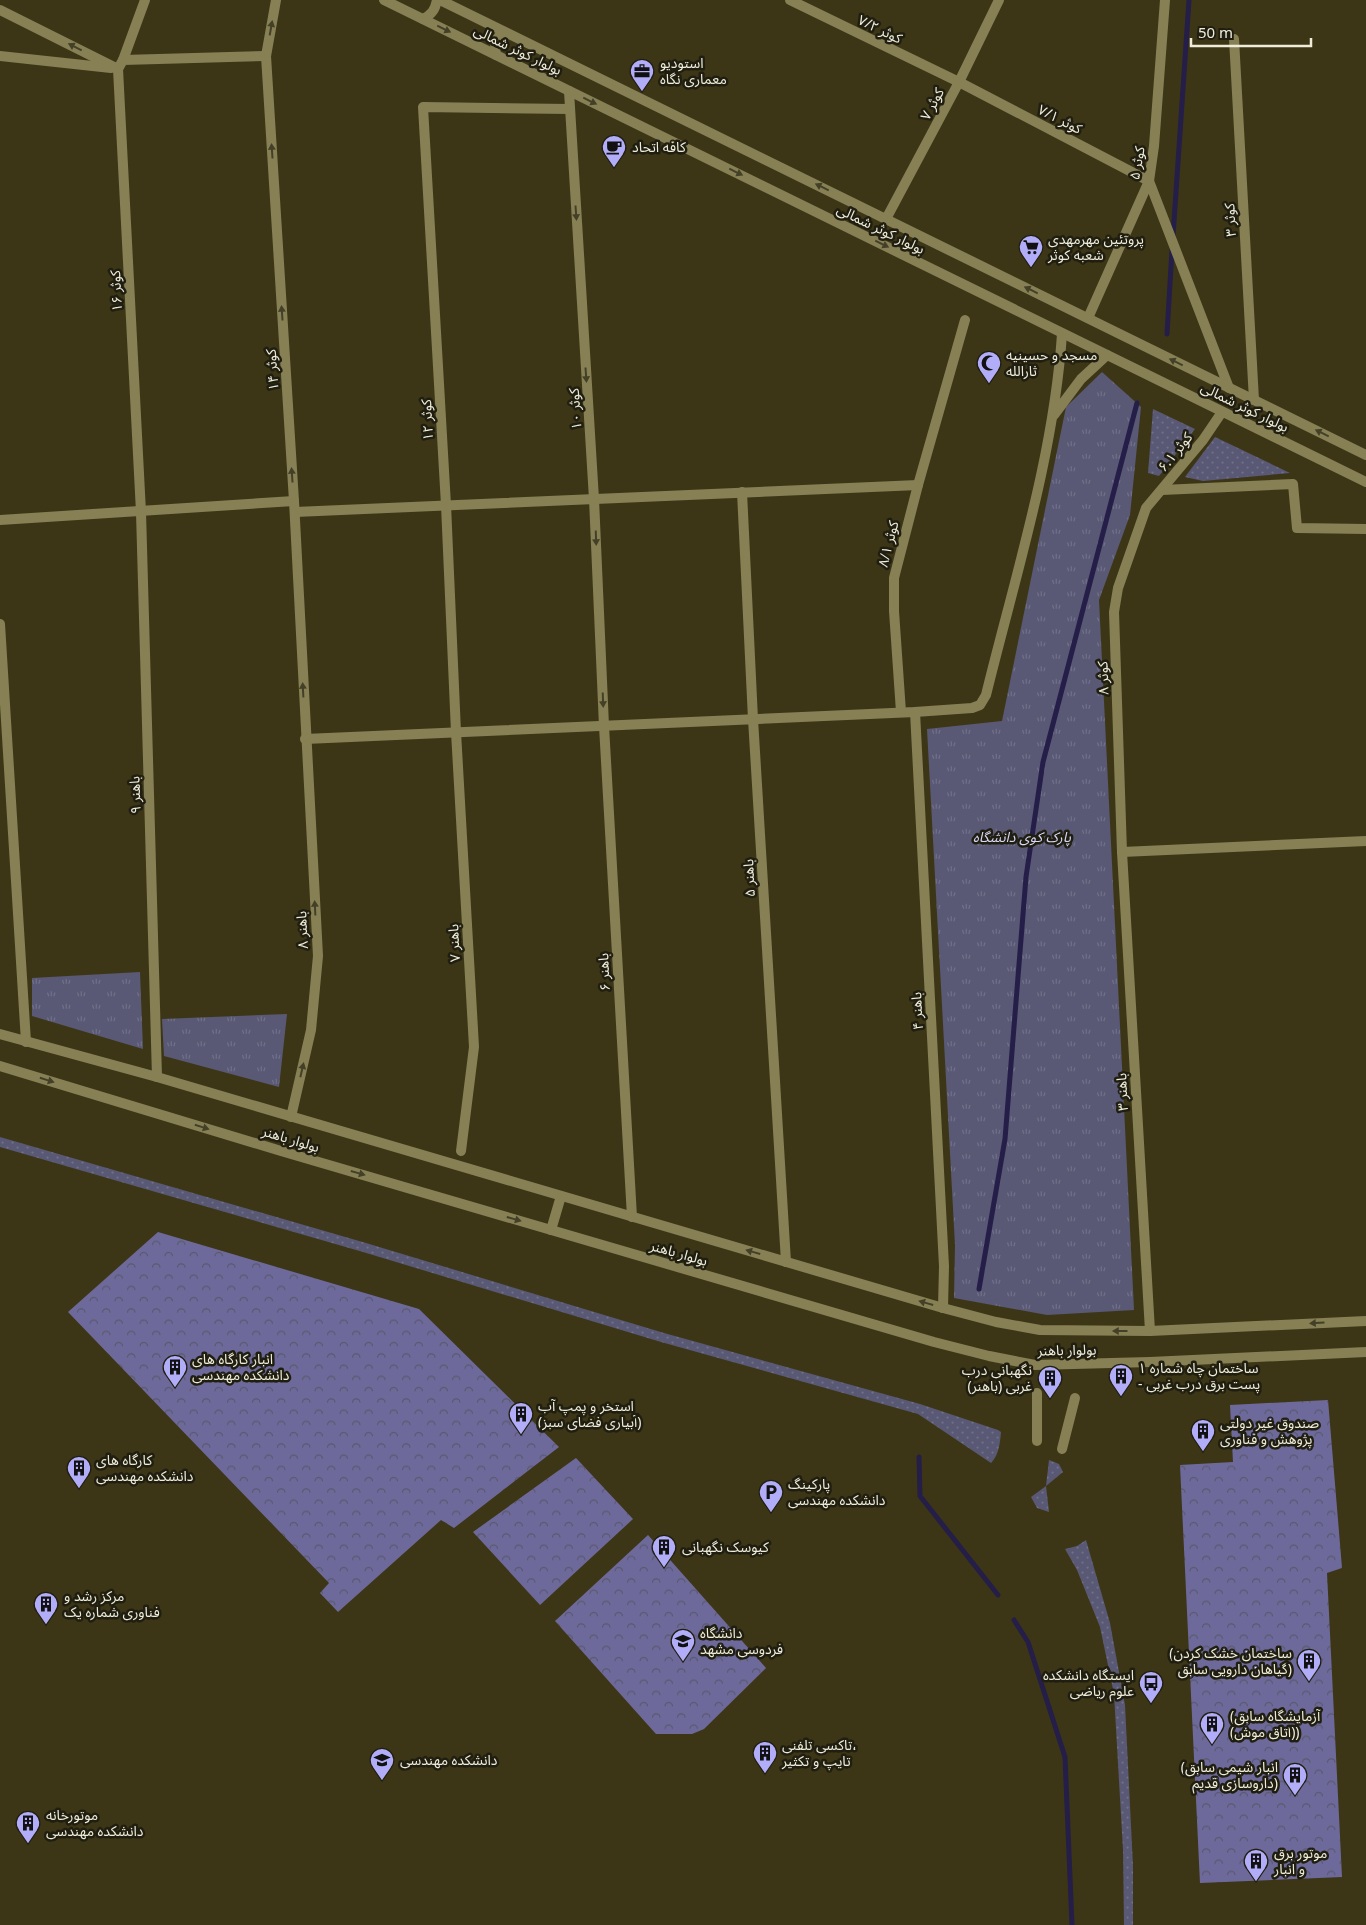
<svg xmlns="http://www.w3.org/2000/svg" width="1366" height="1925" viewBox="0 0 1366 1925" font-family="Georgia,'Noto Sans Arabic',serif">
  <style>
    .grass { fill: url(#grass-dots) }
    .forest { fill: url(#forest-crowns) }
    .park { fill: url(#park-tufts) }
    .lines { fill: none; stroke-linecap: round; stroke-linejoin: round }
    .stream { stroke: #241e48; stroke-width: 5 }
    .minor { stroke: #878055; stroke-width: 10 }
    .tertiary { stroke: #878055; stroke-width: 10 }
    .oneway { fill: #444028 }
    .labels { text-anchor: middle; stroke-width: 5; stroke-linejoin: round; paint-order: stroke }
    .street-label { font-size: 14px; fill: #efedda; stroke: #201e10 }
    .poi-label { font-size: 14px; fill: #efedda; stroke: #201e10; text-anchor: start }
    .park-label { font-size: 14px; font-style: italic; fill: #d8d8f7; stroke: #201e10 }
  </style>
  <defs>
    <pattern id="grass-dots" width="8" height="8" patternUnits="userSpaceOnUse" patternTransform="scale(1.25)"><rect width="8" height="8" fill="#595875"/><path d="M2 2h.1M6 6h.1" fill="none" stroke="#717088" stroke-width="1.8" stroke-linecap="round"/></pattern>
    <pattern id="forest-crowns" width="20" height="18" patternUnits="userSpaceOnUse" patternTransform="scale(1.25)"><rect width="20" height="18" fill="#6d6a9b"/><path d="M2 6a3 3 0 1 1 6 0M12 15a3 3 0 1 1 6 0" fill="none" stroke="#5a586e"/></pattern>
    <pattern id="park-tufts" width="24" height="20" patternUnits="userSpaceOnUse" patternTransform="scale(1.25)"><rect width="24" height="20" fill="#595875"/><path d="M3 7l-1-3M5 7V3M7 7l1-3M15 17l-1-3M17 17v-4M19 17l1-3" fill="none" stroke="#717088"/></pattern>
  </defs>
  <rect width="100%" height="100%" fill="#3c3617"/>
  <g class="grass">
    <polygon points="1153,409 1195,429 1159,476 1148,473"/>
    <polygon points="1215,437 1290,473 1203,481 1185,477"/>
    <path d="M0 1137 366 1243 664 1333 920 1404 998 1430 1001 1432C1000 1443 999 1455 991 1463L918 1414 661 1342 363 1252 0 1147Z"/>
    <polygon points="1049,1460 1059,1464 1063,1472 1046,1486 1049,1512 1037,1508 1031,1497 1046,1486"/>
    <polygon points="1086,1540 1110,1623 1125,1705 1133,1866 1133,1925 1124,1925 1123,1850 1114,1694 1100,1627 1077,1570 1065,1549 1077,1546"/>
  </g>
  <g class="forest">
    <polygon points="158,1232 419,1309 559,1447 454,1528 441,1520 338,1612 320,1593 329,1583 68,1312"/>
    <polygon points="1328,1400 1342,1568 1327,1573 1342,1877 1200,1883 1180,1465 1233,1462 1230,1405"/>
    <polygon points="576,1458 633,1519 540,1605 473,1532"/>
    <polygon points="648,1535 766,1668 704,1729 692,1734 656,1734 555,1621"/>
  </g>
  <g class="park">
    <polygon points="1102,372 1141,407 1130,515 1099,600 1134,1310 1047,1315 954,1298 955,1245 927,729 1002,721 1066,407"/>
    <polygon points="140,972 143,1049 32,1016 32,978"/>
    <polygon points="287,1014 279,1087 164,1056 162,1019"/>
  </g>
  <g class="lines">
    <g class="stream">
      <polyline points="1173,236 1189,0"/>
      <polyline points="1167,334 1172,250"/>
      <polyline points="979,1289 1005,1139 1026,877 1043,762 1137,403"/>
      <polyline points="919,1457 920,1496 998,1595"/>
      <polyline points="1014,1620 1028,1642 1065,1757 1072,1925"/>
    </g>
    <g class="minor">
      <polyline points="276,0 266,56 294,501 318,956 311,1030 291,1117"/>
      <polyline points="790,0 959,82 1149,181 1229,388"/>
      <polyline points="0,10 118,69"/>
      <polyline points="1234,39 1254,400"/>
      <polyline points="0,56 111,68"/>
      <polyline points="123,60 145,0"/>
      <polyline points="118,69 141,512 157,1077"/>
      <polyline points="118,69 123,60 266,56"/>
      <polyline points="569,91 594,499 604,726 632,1217"/>
      <polyline points="886,219 959,82 999,0"/>
      <polyline points="1088,318 1149,181 1154,146 1165,0"/>
      <polyline points="1054,415 1081,379 1107,355"/>
      <polyline points="1162,490 1293,484 1297,528 1366,529"/>
      <polyline points="742,492 753,719 786,1262"/>
      <polyline points="295,512 918,485"/>
      <polyline points="0,520 294,501"/>
      <polyline points="0,624 26,1042"/>
      <polyline points="901,712 894,611 894,578 918,485 965,320"/>
      <polyline points="915,712 944,1266 943,1308"/>
      <path d="M305 739 915 712 972 708 980 705 986 695C1015 577 1054 455 1062 334"/>
      <polyline points="1122,852 1366,841"/>
      <polyline points="461,1151 474,1047 456,732 446,505 423,107 570,109"/>
      <polyline points="1150,1331 1122,852 1114,612 1118,588 1146,508 1203,440 1222,412"/>
      <polyline points="1037,1393 1037,1441"/>
      <polyline points="1062,1449 1075,1398"/>
    </g>
    <g class="tertiary">
      <polyline points="384,0 1366,482"/>
      <polyline points="440,0 1366,455"/>
      <path d="M423 19C432 14 435 10 437 0"/>
      <path d="M496 55C494 44 495 38 504 32"/>
      <polyline points="0,1034 157,1077 943,1308 996,1322 1040,1330 1150,1331 1366,1321"/>
      <polyline points="0,1066 281,1151 934,1342 989,1356 1035,1365 1150,1362 1366,1352"/>
      <polyline points="551,1230 561,1196"/>
    </g>
  </g>
  <defs><path id="oneway-solid" d="M-6-.8H1V-3.2L6.5 0L1 3.2V.8H-6Z" transform="scale(1.25)"/></defs>
  <g class="oneway">
    <use href="#oneway-solid" transform="translate(271 28) rotate(-80)"/>
    <use href="#oneway-solid" transform="translate(444 29) rotate(26)"/>
    <use href="#oneway-solid" transform="translate(75 47) rotate(-153)"/>
    <use href="#oneway-solid" transform="translate(590 101) rotate(26)"/>
    <use href="#oneway-solid" transform="translate(272 151) rotate(-94)"/>
    <use href="#oneway-solid" transform="translate(736 172) rotate(26)"/>
    <use href="#oneway-solid" transform="translate(822 187) rotate(-154)"/>
    <use href="#oneway-solid" transform="translate(576 213) rotate(86)"/>
    <use href="#oneway-solid" transform="translate(882 244) rotate(26)"/>
    <use href="#oneway-solid" transform="translate(1031 290) rotate(-154)"/>
    <use href="#oneway-solid" transform="translate(282 313) rotate(-94)"/>
    <use href="#oneway-solid" transform="translate(1176 362) rotate(-154)"/>
    <use href="#oneway-solid" transform="translate(586 375) rotate(86)"/>
    <use href="#oneway-solid" transform="translate(1322 433) rotate(-154)"/>
    <use href="#oneway-solid" transform="translate(292 475) rotate(-94)"/>
    <use href="#oneway-solid" transform="translate(596 538) rotate(88)"/>
    <use href="#oneway-solid" transform="translate(303 690) rotate(-93)"/>
    <use href="#oneway-solid" transform="translate(603 700) rotate(88)"/>
    <use href="#oneway-solid" transform="translate(315 908) rotate(-93)"/>
    <use href="#oneway-solid" transform="translate(302 1070) rotate(-77)"/>
    <use href="#oneway-solid" transform="translate(47 1080) rotate(17)"/>
    <use href="#oneway-solid" transform="translate(202 1127) rotate(17)"/>
    <use href="#oneway-solid" transform="translate(358 1173) rotate(16)"/>
    <use href="#oneway-solid" transform="translate(514 1219) rotate(16)"/>
    <use href="#oneway-solid" transform="translate(753 1252) rotate(-164)"/>
    <use href="#oneway-solid" transform="translate(926 1303) rotate(-164)"/>
    <use href="#oneway-solid" transform="translate(1317 1323) rotate(177)"/>
    <use href="#oneway-solid" transform="translate(1120 1331) rotate(180)"/>
  </g>
  <defs>
    <g id="office-pin" transform="scale(1.25)"><path d="M0 17L-7.5 6A9.5 9.5 0 1 1 7.5 6Z" fill="#b2adf9" stroke="#201e10"/><path d="M-6-3h4V-5.5h4V-3h4V5H-6ZM-1-4.5V-3h2v-1.5ZM-6 0V1H6V0Z" fill="#111"/></g>
    <g id="cafe-pin" transform="scale(1.25)"><path d="M0 17L-7.5 6A9.5 9.5 0 1 1 7.5 6Z" fill="#b2adf9" stroke="#201e10"/><path d="M-5.5-4.5H6V0H3Q3 3.5 0 3.5H-2.5Q-5.5 3.5-5.5 0ZM3-3.2v2h1.7v-2ZM-6 4.5H4V6H-6Z" fill="#111"/></g>
    <g id="supermarket-pin" transform="scale(1.25)"><path d="M0 17L-7.5 6A9.5 9.5 0 1 1 7.5 6Z" fill="#b2adf9" stroke="#201e10"/><path d="M-6-5.5h2.5l.6 2H6L4.5 2H-2.5L-4.4-4H-6ZM-1.5 3.2a1.3 1.3 0 1 0 .1 0ZM3 3.2a1.3 1.3 0 1 0 .1 0Z" fill="#111"/></g>
    <g id="mosque-pin" transform="scale(1.25)"><path d="M0 17L-7.5 6A9.5 9.5 0 1 1 7.5 6Z" fill="#b2adf9" stroke="#201e10"/><path d="M3.5-4.9A6 6 0 1 0 3.5 4.9A5 5 0 1 1 3.5-4.9Z" fill="#111"/></g>
    <g id="building-pin" transform="scale(1.25)"><path d="M0 17L-7.5 6A9.5 9.5 0 1 1 7.5 6Z" fill="#b2adf9" stroke="#201e10"/><path d="M-4-6H4V6H1V3H-1V6H-4ZM-2.5-4.3h1.7v1.8h-1.7ZM.8-4.3h1.7v1.8H.8ZM-2.5-1h1.7V.8h-1.7ZM.8-1h1.7V.8H.8Z" fill="#111"/></g>
    <g id="parking-pin" transform="scale(1.25)"><path d="M0 17L-7.5 6A9.5 9.5 0 1 1 7.5 6Z" fill="#b2adf9" stroke="#201e10"/><path d="M-3.5-5.5H1a3.5 3.5 0 0 1 0 7H-1V5.5H-3.5ZM-1-3.4V-.6H.8a1.4 1.4 0 0 0 0-2.8Z" fill="#111"/></g>
    <g id="university-pin" transform="scale(1.25)"><path d="M0 17L-7.5 6A9.5 9.5 0 1 1 7.5 6Z" fill="#b2adf9" stroke="#201e10"/><path d="M0-5L7-2L0 1L-7-2ZM-4 1L0 2.5L4 1V4Q0 6-4 4Z" fill="#111"/></g>
    <g id="bus-pin" transform="scale(1.25)"><path d="M0 17L-7.5 6A9.5 9.5 0 1 1 7.5 6Z" fill="#b2adf9" stroke="#201e10"/><path d="M-5-6H5V4H4V6H2V4H-2V6H-4V4H-5ZM-3.5-4V0h7V-4ZM-3.5 1.2v1.5H-2V1.2ZM2 1.2v1.5H3.5V1.2Z" fill="#111"/></g>
  </defs>
  <g fill-rule="evenodd">
    <use href="#office-pin" x="642" y="71"/>
    <use href="#cafe-pin" x="614" y="147"/>
    <use href="#supermarket-pin" x="1031" y="247"/>
    <use href="#mosque-pin" x="989" y="363"/>
    <use href="#building-pin" x="175" y="1367"/>
    <use href="#building-pin" x="1121" y="1376"/>
    <use href="#building-pin" x="1050" y="1378"/>
    <use href="#building-pin" x="521" y="1414"/>
    <use href="#building-pin" x="1203" y="1431"/>
    <use href="#building-pin" x="79" y="1468"/>
    <use href="#parking-pin" x="771" y="1492"/>
    <use href="#building-pin" x="664" y="1547"/>
    <use href="#building-pin" x="46" y="1604"/>
    <use href="#university-pin" x="683" y="1641"/>
    <use href="#building-pin" x="1309" y="1661"/>
    <use href="#bus-pin" x="1151" y="1683"/>
    <use href="#building-pin" x="1212" y="1724"/>
    <use href="#building-pin" x="765" y="1753"/>
    <use href="#university-pin" x="382" y="1760"/>
    <use href="#building-pin" x="1295" y="1775"/>
    <use href="#building-pin" x="28" y="1823"/>
    <use href="#building-pin" x="1256" y="1861"/>
  </g>
  <g class="labels">
    <g class="street-label">
      <text transform="translate(880 29) rotate(26)" y="5">کوثر ۷/۲</text>
      <text transform="translate(518 50) rotate(26)" y="5">بولوار کوثر شمالی</text>
      <text transform="translate(932 104) rotate(-62)" y="5">کوثر ۷</text>
      <text transform="translate(1060 119) rotate(27)" y="5">کوثر ۷/۱</text>
      <text transform="translate(1137 163) rotate(-80)" y="5">کوثر ۵</text>
      <text transform="translate(1230 220) rotate(-93)" y="5">کوثر ۳</text>
      <text transform="translate(881 229) rotate(26)" y="5">بولوار کوثر شمالی</text>
      <text transform="translate(116 291) rotate(-93)" y="5">کوثر ۱۶</text>
      <text transform="translate(272 370) rotate(-94)" y="5">کوثر ۱۴</text>
      <text transform="translate(1245 407) rotate(26)" y="5">بولوار کوثر شمالی</text>
      <text transform="translate(575 409) rotate(-94)" y="5">کوثر ۱۰</text>
      <text transform="translate(427 420) rotate(-93)" y="5">کوثر ۱۲</text>
      <text transform="translate(1175 452) rotate(-51)" y="5">کوثر ۶.۱</text>
      <text transform="translate(888 544) rotate(-76)" y="5">کوثر ۸/۱</text>
      <text transform="translate(1103 678) rotate(-92)" y="5">کوثر ۸</text>
      <text transform="translate(135 795) rotate(-92)" y="5">باهنر ۹</text>
      <text transform="translate(749 878) rotate(-93)" y="5">باهنر ۵</text>
      <text transform="translate(302 930) rotate(-93)" y="5">باهنر ۸</text>
      <text transform="translate(454 943) rotate(-93)" y="5">باهنر ۷</text>
      <text transform="translate(604 972) rotate(-93)" y="5">باهنر ۶</text>
      <text transform="translate(917 1011) rotate(-93)" y="5">باهنر ۴</text>
      <text transform="translate(1122 1092) rotate(-93)" y="5">باهنر ۳</text>
      <text transform="translate(291 1139) rotate(17)" y="5">بولوار باهنر</text>
      <text transform="translate(679 1253) rotate(16)" y="5">بولوار باهنر</text>
      <text transform="translate(1067 1350) rotate(-1)" y="5">بولوار باهنر</text>
    </g>
    <g class="poi-label">
      <text x="660" y="68">استودیو<tspan x="660" dy="16">معماری نگاه</tspan></text>
      <text x="632" y="152">کافه اتحاد</text>
      <text x="1048" y="244">پروتئین مهرمهدی<tspan x="1048" dy="16">شعبه کوثر</tspan></text>
      <text x="1006" y="360">مسجد و حسینیه<tspan x="1006" dy="16">ثارالله</tspan></text>
      <text x="192" y="1364">انبار کارگاه های<tspan x="192" dy="16">دانشکده مهندسی</tspan></text>
      <text x="1138" y="1373">ساختمان چاه شماره ۱<tspan x="1138" dy="16">- پست برق درب غربی</tspan></text>
      <text x="1032" y="1375" text-anchor="end">نگهبانی درب<tspan x="1032" dy="16">غربی (باهنر)</tspan></text>
      <text x="538" y="1411">استخر و پمپ آب<tspan x="538" dy="16">(آبیاری فضای سبز)</tspan></text>
      <text x="1220" y="1428">صندوق غیر دولتی<tspan x="1220" dy="16">پژوهش و فناوری</tspan></text>
      <text x="96" y="1465">کارگاه های<tspan x="96" dy="16">دانشکده مهندسی</tspan></text>
      <text x="788" y="1489">پارکینگ<tspan x="788" dy="16">دانشکده مهندسی</tspan></text>
      <text x="682" y="1552">کیوسک نگهبانی</text>
      <text x="64" y="1601">مرکز رشد و<tspan x="64" dy="16">فناوری شماره یک</tspan></text>
      <text x="700" y="1638">دانشگاه<tspan x="700" dy="16">فردوسی مشهد</tspan></text>
      <text x="1292" y="1658" text-anchor="end">(ساختمان خشک کردن<tspan x="1292" dy="16">گیاهان دارویی سابق)</tspan></text>
      <text x="1134" y="1680" text-anchor="end">ایستگاه دانشکده<tspan x="1134" dy="16">علوم ریاضی</tspan></text>
      <text x="1230" y="1721">(آزمایشگاه سابق<tspan x="1230" dy="16">(اتاق موش))</tspan></text>
      <text x="782" y="1750">تاکسی تلفنی،<tspan x="782" dy="16">تایپ و تکثیر</tspan></text>
      <text x="400" y="1765">دانشکده مهندسی</text>
      <text x="1278" y="1772" text-anchor="end">(انبار شیمی سابق<tspan x="1278" dy="16">داروسازی قدیم)</tspan></text>
      <text x="46" y="1820">موتورخانه<tspan x="46" dy="16">دانشکده مهندسی</tspan></text>
      <text x="1274" y="1858">موتور برق<tspan x="1274" dy="16">و انبار</tspan></text>
    </g>
    <g class="park-label">
      <text x="1022" y="842">پارک کوی دانشگاه</text>
    </g>
  </g>
  <path d="M1191 38v8h120v-8" fill="none" stroke="#efedda" stroke-width="2.5"/>
  <text x="1198" y="38" font-size="15" fill="#efedda" stroke="#201e10" stroke-width="4" paint-order="stroke">50 m</text>
</svg>
